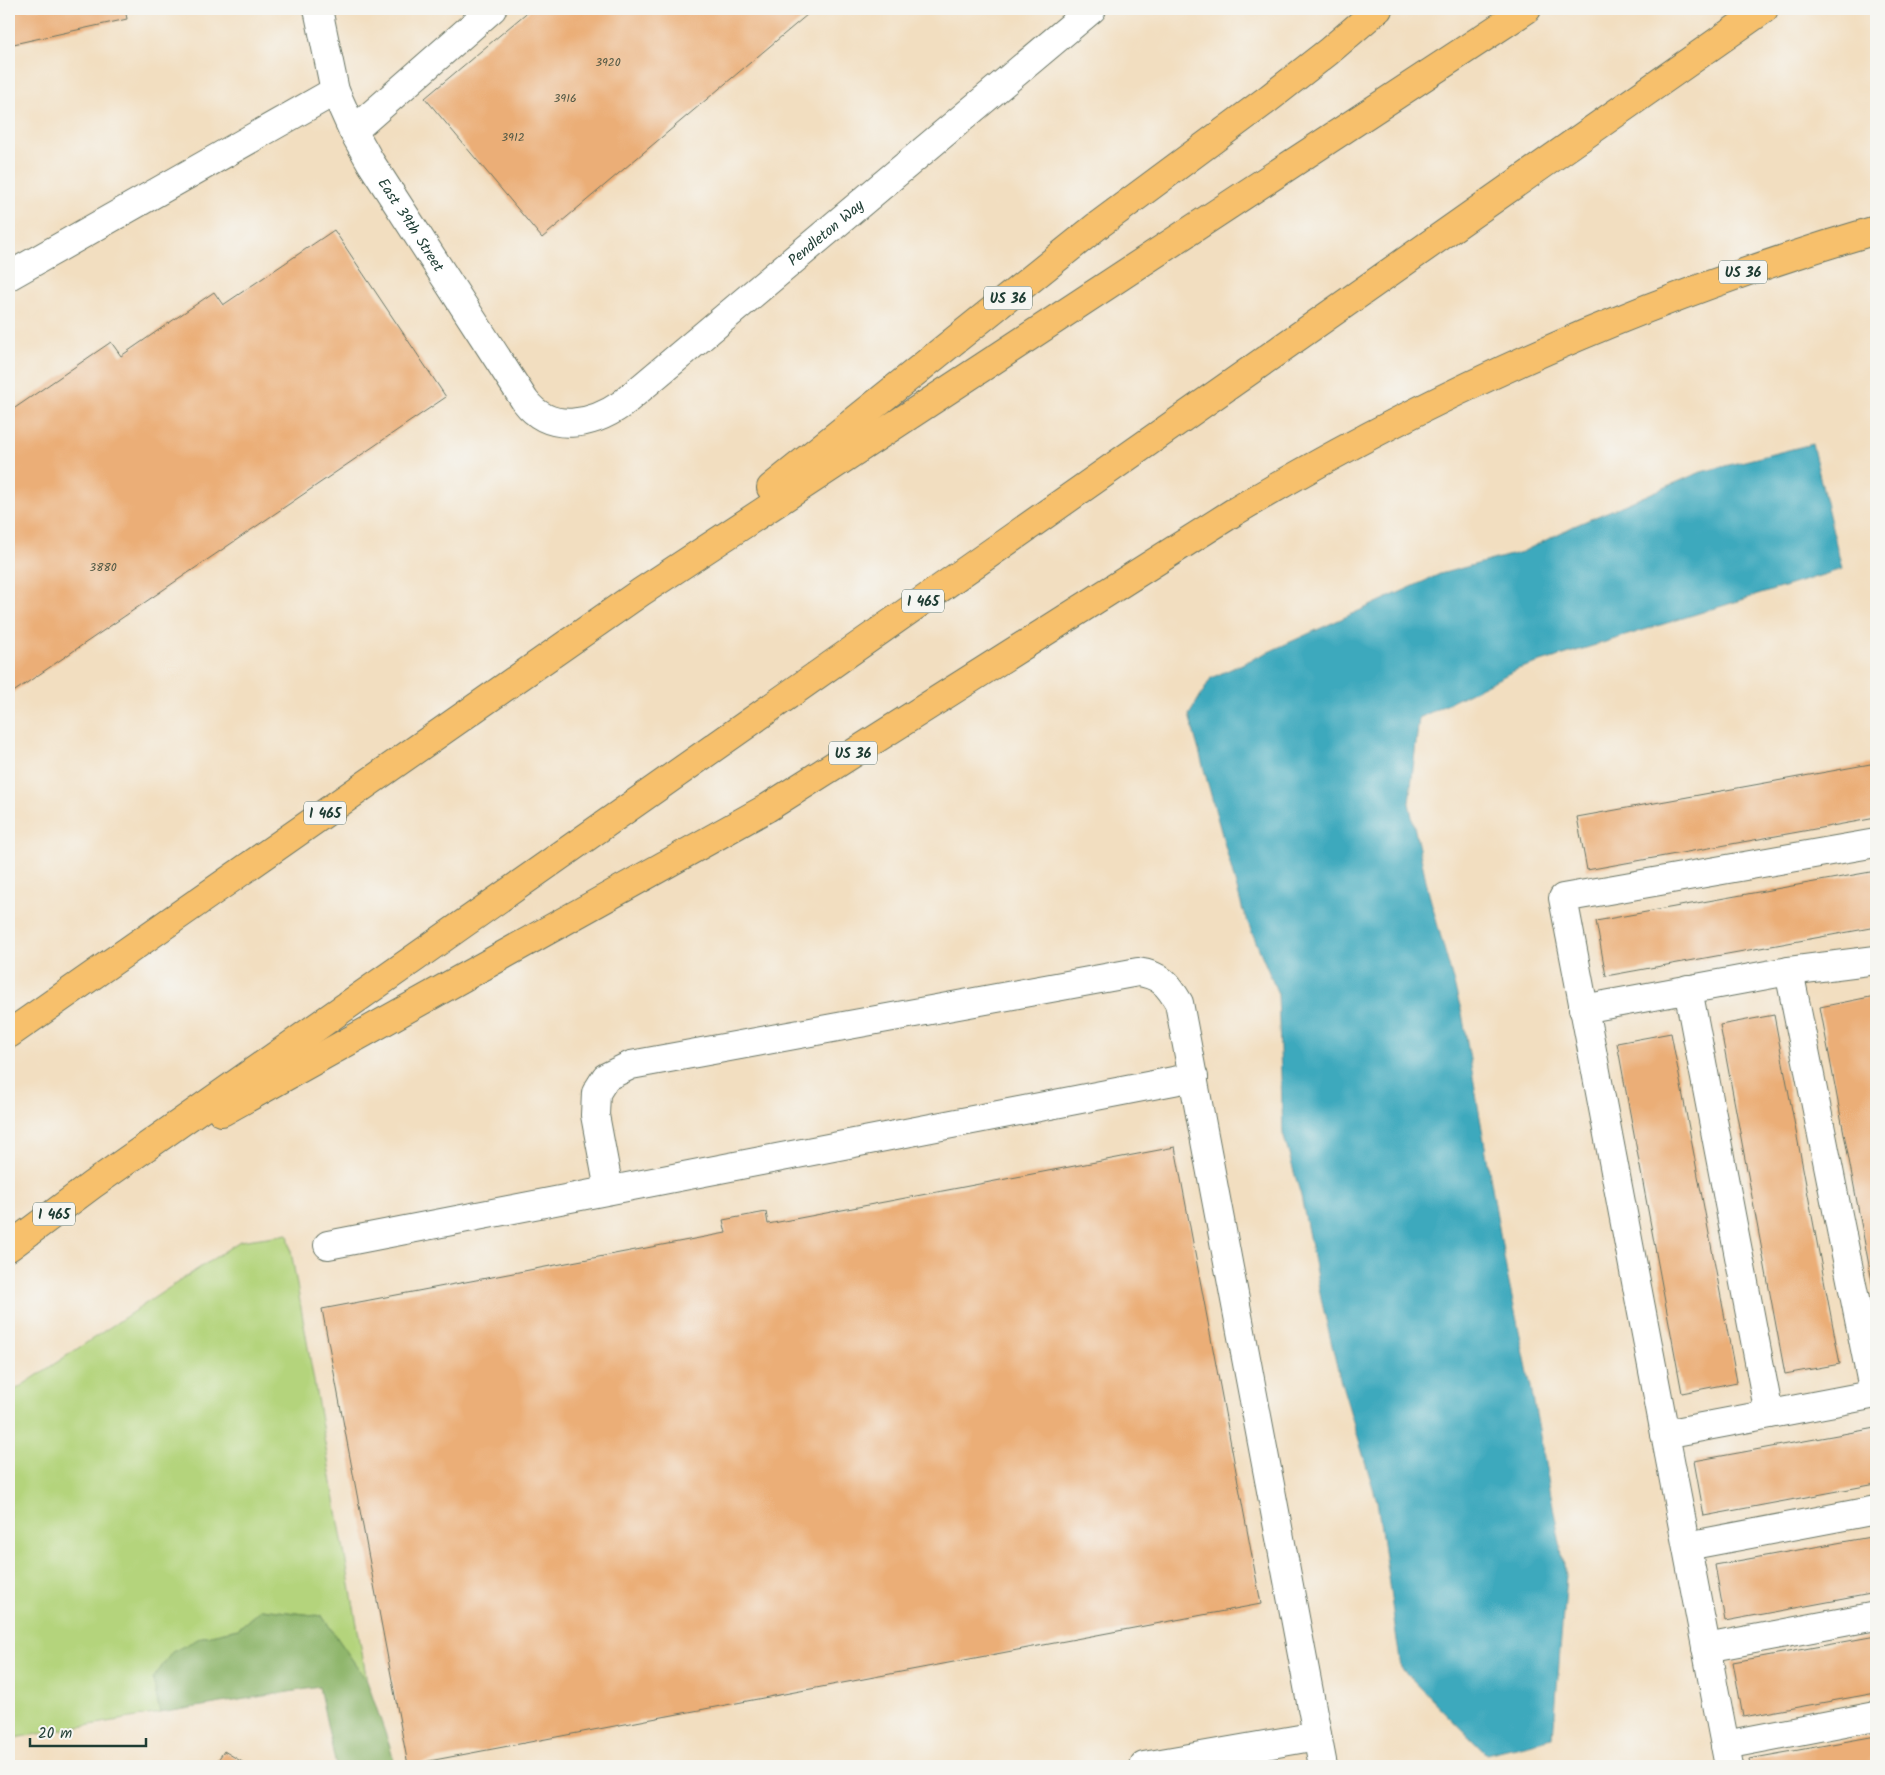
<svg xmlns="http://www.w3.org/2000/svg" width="1885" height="1775" viewBox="0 0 1885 1775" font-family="Kalam,sans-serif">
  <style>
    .green { fill: #b4d47c; stroke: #6a8858 }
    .forest { fill: #8fb66c; stroke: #577a50 }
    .water { fill: #3da9bd; stroke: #2e7378 }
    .building { fill: #ebae77 }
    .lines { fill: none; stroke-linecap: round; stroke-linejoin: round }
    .minor-casing { stroke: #697565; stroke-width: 30 }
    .highway-casing { stroke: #697565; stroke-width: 30 }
    .minor { stroke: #fff; stroke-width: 28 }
    .highway { stroke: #f7c06c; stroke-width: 28 }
    .labels { text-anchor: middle; stroke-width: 4; stroke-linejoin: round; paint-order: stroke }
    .number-label { font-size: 12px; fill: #525945 }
    .shield { fill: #f6f6f2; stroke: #60746d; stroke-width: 1 }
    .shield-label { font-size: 14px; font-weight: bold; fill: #1f3d34 }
    .street-label { font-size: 15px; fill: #1f3d34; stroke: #f6f6f2 }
  </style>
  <rect width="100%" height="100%" fill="#f6f6f2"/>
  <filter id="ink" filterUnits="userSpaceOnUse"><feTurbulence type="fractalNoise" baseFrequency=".02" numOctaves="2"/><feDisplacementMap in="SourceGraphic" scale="10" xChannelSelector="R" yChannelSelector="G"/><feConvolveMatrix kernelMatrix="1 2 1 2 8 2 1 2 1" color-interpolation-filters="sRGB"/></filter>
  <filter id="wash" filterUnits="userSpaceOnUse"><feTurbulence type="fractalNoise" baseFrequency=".0096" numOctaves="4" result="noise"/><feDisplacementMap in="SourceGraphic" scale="20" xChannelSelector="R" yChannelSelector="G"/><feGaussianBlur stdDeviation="1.12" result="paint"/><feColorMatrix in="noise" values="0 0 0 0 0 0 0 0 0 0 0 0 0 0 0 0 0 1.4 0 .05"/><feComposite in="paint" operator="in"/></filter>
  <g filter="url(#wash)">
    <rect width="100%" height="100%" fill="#f2dec0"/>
    <polygon class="green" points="288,1234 367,1681 322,1616 261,1609 238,1629 202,1637 153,1679 160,1713 9,1739 9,1394 240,1241"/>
    <polygon class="forest" points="261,1609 322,1616 367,1681 390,1747 395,1766 336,1766 319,1687 160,1713 153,1679 172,1652 202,1637 238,1629"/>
    <polygon class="water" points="1812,444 1842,569 1518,669 1419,718 1409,803 1429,894 1462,1013 1507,1274 1531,1387 1566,1576 1553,1738 1486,1754 1401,1668 1377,1501 1339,1375 1322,1303 1301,1196 1283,1134 1278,994 1243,911 1189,715 1211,678 1440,574 1522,552 1574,526 1701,472"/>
    <g id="blocks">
      <g class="building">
        <polygon points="9,9 125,9 127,19 9,45"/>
        <polygon points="531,9 814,9 542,238 425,98"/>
        <polygon points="334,230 446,397 9,695 9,412 111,342 121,356 214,292 223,305"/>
        <polygon points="1876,763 1876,818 1587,870 1577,817"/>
        <polygon points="1876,871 1876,927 1606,976 1596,921"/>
        <polygon points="1875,996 1876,1002 1875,1297 1820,1007"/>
        <polygon points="1774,1015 1840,1364 1785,1374 1720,1025"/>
        <polygon points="1671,1033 1737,1382 1682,1393 1617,1043"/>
        <polygon points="1175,1147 1261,1604 408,1765 322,1309 726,1233 723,1220 766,1212 768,1224"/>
        <polygon points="1876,1428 1876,1484 1704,1516 1694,1461"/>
        <polygon points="1876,1536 1876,1593 1725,1621 1715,1565"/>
        <polygon points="1876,1636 1876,1693 1743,1717 1733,1662"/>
        <polygon points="1876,1736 1876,1766 1750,1766 1749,1759"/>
        <polygon points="224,1751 249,1766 214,1766"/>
      </g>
    </g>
  </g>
  <g filter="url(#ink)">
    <use href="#blocks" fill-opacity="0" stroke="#697565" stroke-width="1"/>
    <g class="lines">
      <g class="minor-casing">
        <g id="minor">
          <path id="s1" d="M318 9 335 91 353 131 371 163 525 401C550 434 592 425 622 404L1092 9"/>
          <polyline points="353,131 492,9"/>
          <polyline points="9,276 335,91"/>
          <polyline points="1789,971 1874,1394"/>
          <polyline points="1688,989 1769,1414"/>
          <polyline points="1583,1009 1789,971 1876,960"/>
          <path d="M609 1190 595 1115 596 1093 606 1077 631 1065 1138 972C1160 975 1168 984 1179 1003L1323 1766"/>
          <polyline points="328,1245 1194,1077"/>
          <polyline points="1665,1434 1563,898 1876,843"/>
          <polyline points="1687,1546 1876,1510"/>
          <polyline points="1706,1648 1876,1616"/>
          <polyline points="1725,1745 1876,1716"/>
          <polyline points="1144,1766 1317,1736"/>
          <polyline points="1729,1766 1665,1434 1876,1394"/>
        </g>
      </g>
      <g class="highway-casing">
        <g id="highway">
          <polyline points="771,488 1097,226 1268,99 1328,52 1378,9"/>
          <polyline points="9,1034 641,592 1527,9"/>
          <path d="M222 1112 767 808 1234 512C1438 390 1648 297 1876 230"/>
          <polyline points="9,1247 92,1185 1764,9"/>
        </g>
      </g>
      <use href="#minor" class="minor"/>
      <use href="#highway" class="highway"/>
    </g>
  </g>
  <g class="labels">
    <g class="number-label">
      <text x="608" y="66">3920</text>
      <text x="565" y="102">3916</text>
      <text x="513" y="141">3912</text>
      <text x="103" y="571">3880</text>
    </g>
    <g class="shield">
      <rect x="1719" y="260.5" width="48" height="23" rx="4"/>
      <rect x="984" y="286.5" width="48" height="23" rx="4"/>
      <rect x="902" y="589.5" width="42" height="23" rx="4"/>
      <rect x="829" y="741.5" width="48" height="23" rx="4"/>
      <rect x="304" y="801.5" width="42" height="23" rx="4"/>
      <rect x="33" y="1202.5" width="42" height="23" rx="4"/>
    </g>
    <g class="shield-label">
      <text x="1743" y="277">US 36</text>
      <text x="1008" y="303">US 36</text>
      <text x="923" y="606">I 465</text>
      <text x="853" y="758">US 36</text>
      <text x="325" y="818">I 465</text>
      <text x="54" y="1219">I 465</text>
    </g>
    <g class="street-label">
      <text dy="5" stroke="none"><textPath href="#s1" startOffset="238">East 39th Street</textPath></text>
      <text dy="5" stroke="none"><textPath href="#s1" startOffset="822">Pendleton Way</textPath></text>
    </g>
  </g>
  <rect width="1885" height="1775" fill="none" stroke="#f6f6f2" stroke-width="30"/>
  <path d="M30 1738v8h116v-8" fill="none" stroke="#1f3d34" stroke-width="2.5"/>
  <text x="38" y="1738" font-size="15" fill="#1f3d34" stroke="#f6f6f2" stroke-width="4" paint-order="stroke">20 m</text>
</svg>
